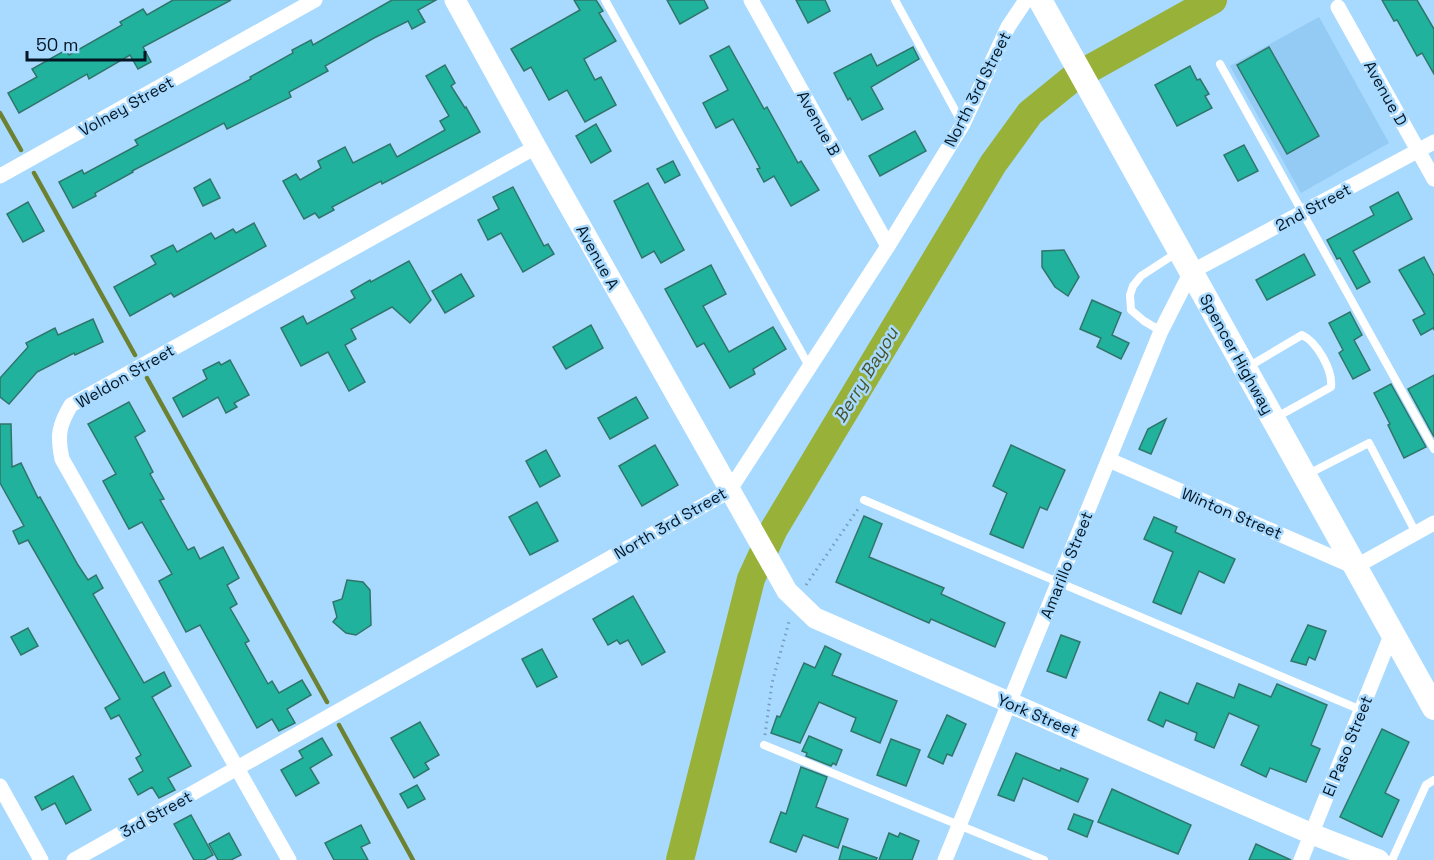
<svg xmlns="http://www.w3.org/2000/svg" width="1434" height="860" viewBox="0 0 1434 860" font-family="'Space Grotesk',sans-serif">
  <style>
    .built { fill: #93cbf4 }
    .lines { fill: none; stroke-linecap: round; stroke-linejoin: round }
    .stream { stroke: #6c8232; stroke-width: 4.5 }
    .river { stroke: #98b138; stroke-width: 28 }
    .building { fill: #21b29e; stroke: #30756a; stroke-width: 1.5 }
    .path { stroke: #769ebb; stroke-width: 3; stroke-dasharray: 1.5 4.5; stroke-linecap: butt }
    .lane { stroke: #fff; stroke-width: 8 }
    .street { stroke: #fff; stroke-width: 15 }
    .secondary { stroke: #fff; stroke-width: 21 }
    .primary { stroke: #fff; stroke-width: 24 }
    .labels { text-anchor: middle; stroke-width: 5; stroke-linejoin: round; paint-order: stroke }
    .street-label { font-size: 16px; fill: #041623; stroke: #a8d9fe }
    .water-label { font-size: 18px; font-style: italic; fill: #4a5526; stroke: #a8d9fe }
  </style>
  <rect width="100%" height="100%" fill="#a8d9fe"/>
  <polygon class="built" points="1319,17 1389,143 1301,193 1230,66"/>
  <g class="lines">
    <g class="stream">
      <polyline points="0,113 21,150"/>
      <polyline points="34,173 135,355"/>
      <polyline points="147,378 327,702"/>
      <polyline points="339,725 413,860"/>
    </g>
    <polyline class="river" points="680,860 751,579 774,529 993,164 1030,113 1073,78 1213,0"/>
  </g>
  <g class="building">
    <polygon points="173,0 231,0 143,47 151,62 138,69 130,55 89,79 87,74 19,113 8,93 37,77 32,69 66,50 69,55 122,25 120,22 143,9 147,15"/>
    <polygon points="392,0 436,0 418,10 425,22 412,29 408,21 374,38 325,66 328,71 289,92 291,97 227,129 224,123 132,171 133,172 95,193 96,196 73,208 59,182 82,170 84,174 138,145 135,140 251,79 250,77 293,53 292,50 311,40 313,45"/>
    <polygon points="574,0 596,0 603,11 599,13 616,41 584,59 595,80 601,77 616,105 585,122 567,90 549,100 531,67 524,71 511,49 580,10"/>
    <polygon points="667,0 704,0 708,8 680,24"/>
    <polygon points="796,0 825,0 830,11 808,23"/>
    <polygon points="1382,0 1417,0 1434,29 1434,74 1422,53 1417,56 1397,20 1394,21"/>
    <polygon points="729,46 764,109 767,107 798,163 801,161 819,190 791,206 774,176 764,182 757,169 760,168 733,119 716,128 703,103 728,90 710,56"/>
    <polygon points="913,47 919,59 871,87 883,109 862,120 850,98 848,100 834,73 871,54 877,66"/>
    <polygon points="1269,47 1319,136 1287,154 1237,65"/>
    <polygon points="445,65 455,83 451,86 465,108 466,107 480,132 382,184 381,181 332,207 334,210 319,218 315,213 304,219 283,181 296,174 300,180 321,168 318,161 345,147 353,163 390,144 397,157 445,130 440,121 449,116 426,76"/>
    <polygon points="1190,66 1197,80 1200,79 1209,94 1205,96 1212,108 1177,126 1155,85"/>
    <polygon points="596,124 611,151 591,163 576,136"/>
    <polygon points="915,131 926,151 880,176 869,156"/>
    <polygon points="1244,145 1258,171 1238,181 1224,155"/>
    <polygon points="673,161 680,175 665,183 657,169"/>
    <polygon points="210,179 220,198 203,206 194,188"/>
    <polygon points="648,183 684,250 661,263 654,251 642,258 614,201"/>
    <polygon points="513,187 544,246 548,244 554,254 523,272 501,233 488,240 478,220 499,209 493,197"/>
    <polygon points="1398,192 1412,219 1353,251 1370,282 1357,289 1340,258 1337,259 1327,240 1374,215 1370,207"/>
    <polygon points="28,202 44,231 23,242 7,214"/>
    <polygon points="254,223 266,246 174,297 171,293 130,316 114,287 156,264 151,256 173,245 177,252 211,233 215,239 233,229 236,233"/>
    <polygon points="1064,250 1079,277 1068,296 1055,287 1042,267 1042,251"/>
    <polygon points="1304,254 1315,275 1267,300 1256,280"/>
    <polygon points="1424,257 1434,276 1434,330 1433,328 1421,335 1413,320 1425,314 1399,270"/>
    <polygon points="409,261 431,300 410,323 392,307 351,329 356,339 345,345 365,382 349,391 328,352 301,366 281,328 303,316 307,324 355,298 351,291 370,280 371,282"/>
    <polygon points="711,265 726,294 703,306 729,352 773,327 786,349 753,369 755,374 730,388 704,343 697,347 665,289"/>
    <polygon points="461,274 474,296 445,313 432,291"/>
    <polygon points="1092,300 1121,313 1112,335 1129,343 1121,359 1097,347 1101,338 1080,329"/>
    <polygon points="1350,312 1362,335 1354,340 1370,370 1353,379 1339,353 1343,350 1329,323"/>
    <polygon points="93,319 103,342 75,355 74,353 37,372 9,404 0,397 0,378 28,347 26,343 55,328 58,335"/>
    <polygon points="591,325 603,348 566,369 553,347"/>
    <polygon points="230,360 249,395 234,403 237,407 226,413 218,397 183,417 173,398 207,379 203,370 219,362 221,365"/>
    <polygon points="1434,375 1434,437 1408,389"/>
    <polygon points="1391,384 1426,447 1404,458 1388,425 1390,424 1374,393"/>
    <polygon points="636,397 648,418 610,439 598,418"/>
    <polygon points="129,402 145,431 135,437 153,472 150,474 164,499 160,500 188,550 194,547 200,559 223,547 239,578 227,585 237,604 230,608 249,641 245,643 268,684 272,681 279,693 302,680 311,695 287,709 295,723 279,731 272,719 257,728 200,625 186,632 159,581 172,574 142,522 129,529 103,481 116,474 88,424"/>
    <polygon points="1166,419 1151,454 1139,449 1148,429"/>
    <polygon points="0,424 11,424 12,467 21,463 38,498 40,497 78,565 88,580 96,575 103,588 93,594 144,683 164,672 171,686 152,697 191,766 168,778 175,790 159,798 152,787 138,795 129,779 143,771 136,758 141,755 119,715 111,719 105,708 120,699 28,540 19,544 13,531 24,526 0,483"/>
    <polygon points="655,445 678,485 642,506 619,466"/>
    <polygon points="1011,445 1065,470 1047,510 1040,507 1023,548 990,534 1007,493 993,486"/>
    <polygon points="546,450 560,476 540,487 526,461"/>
    <polygon points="537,502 558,541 530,555 509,517"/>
    <polygon points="864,516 882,524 869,557 944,588 941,594 1005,623 995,647 931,619 929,623 836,582"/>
    <polygon points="1154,517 1177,527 1175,532 1235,559 1224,583 1199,571 1181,614 1153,602 1173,552 1144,539"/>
    <polygon points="347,580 363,582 370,590 371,625 356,635 346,633 333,622 337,617 333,602 342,599"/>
    <polygon points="633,596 665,652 642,665 628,640 620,644 617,640 608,645 593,619"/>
    <polygon points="1308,625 1326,631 1315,660 1309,657 1306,665 1291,661"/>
    <polygon points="28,628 38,646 21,655 11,637"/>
    <polygon points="1061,635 1080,642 1066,678 1047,671"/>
    <polygon points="825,646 841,654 832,675 897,701 880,743 851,731 856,718 819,702 800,743 771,733 777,716 780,717 804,663 815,668"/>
    <polygon points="542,649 557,677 537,687 522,659"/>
    <polygon points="1197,683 1234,698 1239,684 1271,697 1277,684 1327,705 1311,745 1320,749 1306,782 1270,768 1266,777 1241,765 1259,726 1229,713 1214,748 1195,740 1197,733 1166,720 1163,727 1148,720 1160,692 1188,704"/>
    <polygon points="947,715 966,724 952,756 947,754 943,764 928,757"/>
    <polygon points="420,722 439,755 425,763 429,769 414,778 391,738"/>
    <polygon points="1382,729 1409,742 1385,793 1399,800 1382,837 1340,817"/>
    <polygon points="809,736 842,750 836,765 833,763 831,766 806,756 807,753 802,751"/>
    <polygon points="322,738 332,755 310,768 319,783 296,796 281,770 303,758 299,751"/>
    <polygon points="891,739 920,750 906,786 877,775"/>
    <polygon points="1016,753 1060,771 1061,768 1088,779 1078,802 1023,778 1014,801 998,795"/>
    <polygon points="801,767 827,777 816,807 848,819 838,848 803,835 796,852 770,842 781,812 786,814"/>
    <polygon points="73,776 91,810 66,824 55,803 42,810 35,797"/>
    <polygon points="417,785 425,799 408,808 400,794"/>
    <polygon points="1112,789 1191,825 1178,854 1098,822"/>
    <polygon points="1074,814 1093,821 1087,837 1068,829"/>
    <polygon points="191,815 213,855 204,860 194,860 174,824"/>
    <polygon points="361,825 370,843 361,847 368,860 334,860 325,843"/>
    <polygon points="229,833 241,855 231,860 218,860 209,844"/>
    <polygon points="889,833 898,837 900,833 919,841 912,860 879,860"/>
    <polygon points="1256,844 1291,860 1249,860"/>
    <polygon points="843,846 877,858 876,860 839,860"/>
  </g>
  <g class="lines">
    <g class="path">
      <polyline points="806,585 858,509"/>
      <polyline points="765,735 772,683 790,618"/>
    </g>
    <g class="lane">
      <polyline points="605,0 809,366"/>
      <polyline points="895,0 962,123"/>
      <polyline points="1220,64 1434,449"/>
      <polyline points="1161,331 1144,321 1131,310 1130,295 1133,286 1141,276 1178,252"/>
      <path d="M1248 367 1302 335C1317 342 1333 370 1331 387L1275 418"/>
      <polyline points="1308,474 1369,443 1416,533"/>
      <polyline points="864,500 1361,710"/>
      <polyline points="764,745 1044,860"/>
      <polyline points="1392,860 1426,785 1434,780"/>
    </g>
    <g class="street">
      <polyline points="751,0 888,246"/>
      <polyline points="1338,7 1434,179"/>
      <polyline points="0,176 315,0"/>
      <polyline points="1109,460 1355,567 1434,523"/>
      <polyline points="0,786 41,860"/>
      <polyline points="74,860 729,491 888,246 963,124 1008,27 1026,0"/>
      <path d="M289 860 62 459C57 435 59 425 71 405L536 147"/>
      <polyline points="945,860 1161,331 1191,272 1434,142"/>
      <polyline points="1301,860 1392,633"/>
    </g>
    <polyline class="secondary" points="455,0 536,147 787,591 815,618 1312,834 1379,860"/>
    <polyline class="primary" points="1040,0 1434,708"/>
  </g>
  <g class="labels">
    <g class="street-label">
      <text transform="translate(977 89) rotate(-63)" y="6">North 3rd Street</text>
      <text transform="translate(1386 93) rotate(61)" y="6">Avenue D</text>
      <text transform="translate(126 106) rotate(-29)" y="6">Volney Street</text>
      <text transform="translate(819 123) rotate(61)" y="6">Avenue B</text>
      <text transform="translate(1313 207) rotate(-28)" y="6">2nd Street</text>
      <text transform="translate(598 257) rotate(61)" y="6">Avenue A</text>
      <text transform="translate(1237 354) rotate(61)" y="6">Spencer Highway</text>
      <text transform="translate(125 376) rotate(-30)" y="6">Weldon Street</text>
      <text transform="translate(1232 513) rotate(23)" y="6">Winton Street</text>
      <text transform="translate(670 523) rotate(-30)" y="6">North 3rd Street</text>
      <text transform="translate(1066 565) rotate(-68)" y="6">Amarillo Street</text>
      <text transform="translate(1038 715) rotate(23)" y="6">York Street</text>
      <text transform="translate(1347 746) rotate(-68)" y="6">El Paso Street</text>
      <text transform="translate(156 814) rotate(-29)" y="6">3rd Street</text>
    </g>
    <g class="water-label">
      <text transform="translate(866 375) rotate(-59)" y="6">Berry Bayou</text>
    </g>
  </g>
  <path d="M27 51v9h118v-9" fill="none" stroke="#041623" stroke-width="3"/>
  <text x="36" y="51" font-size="18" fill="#041623" stroke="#a8d9fe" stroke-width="4.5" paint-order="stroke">50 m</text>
</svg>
